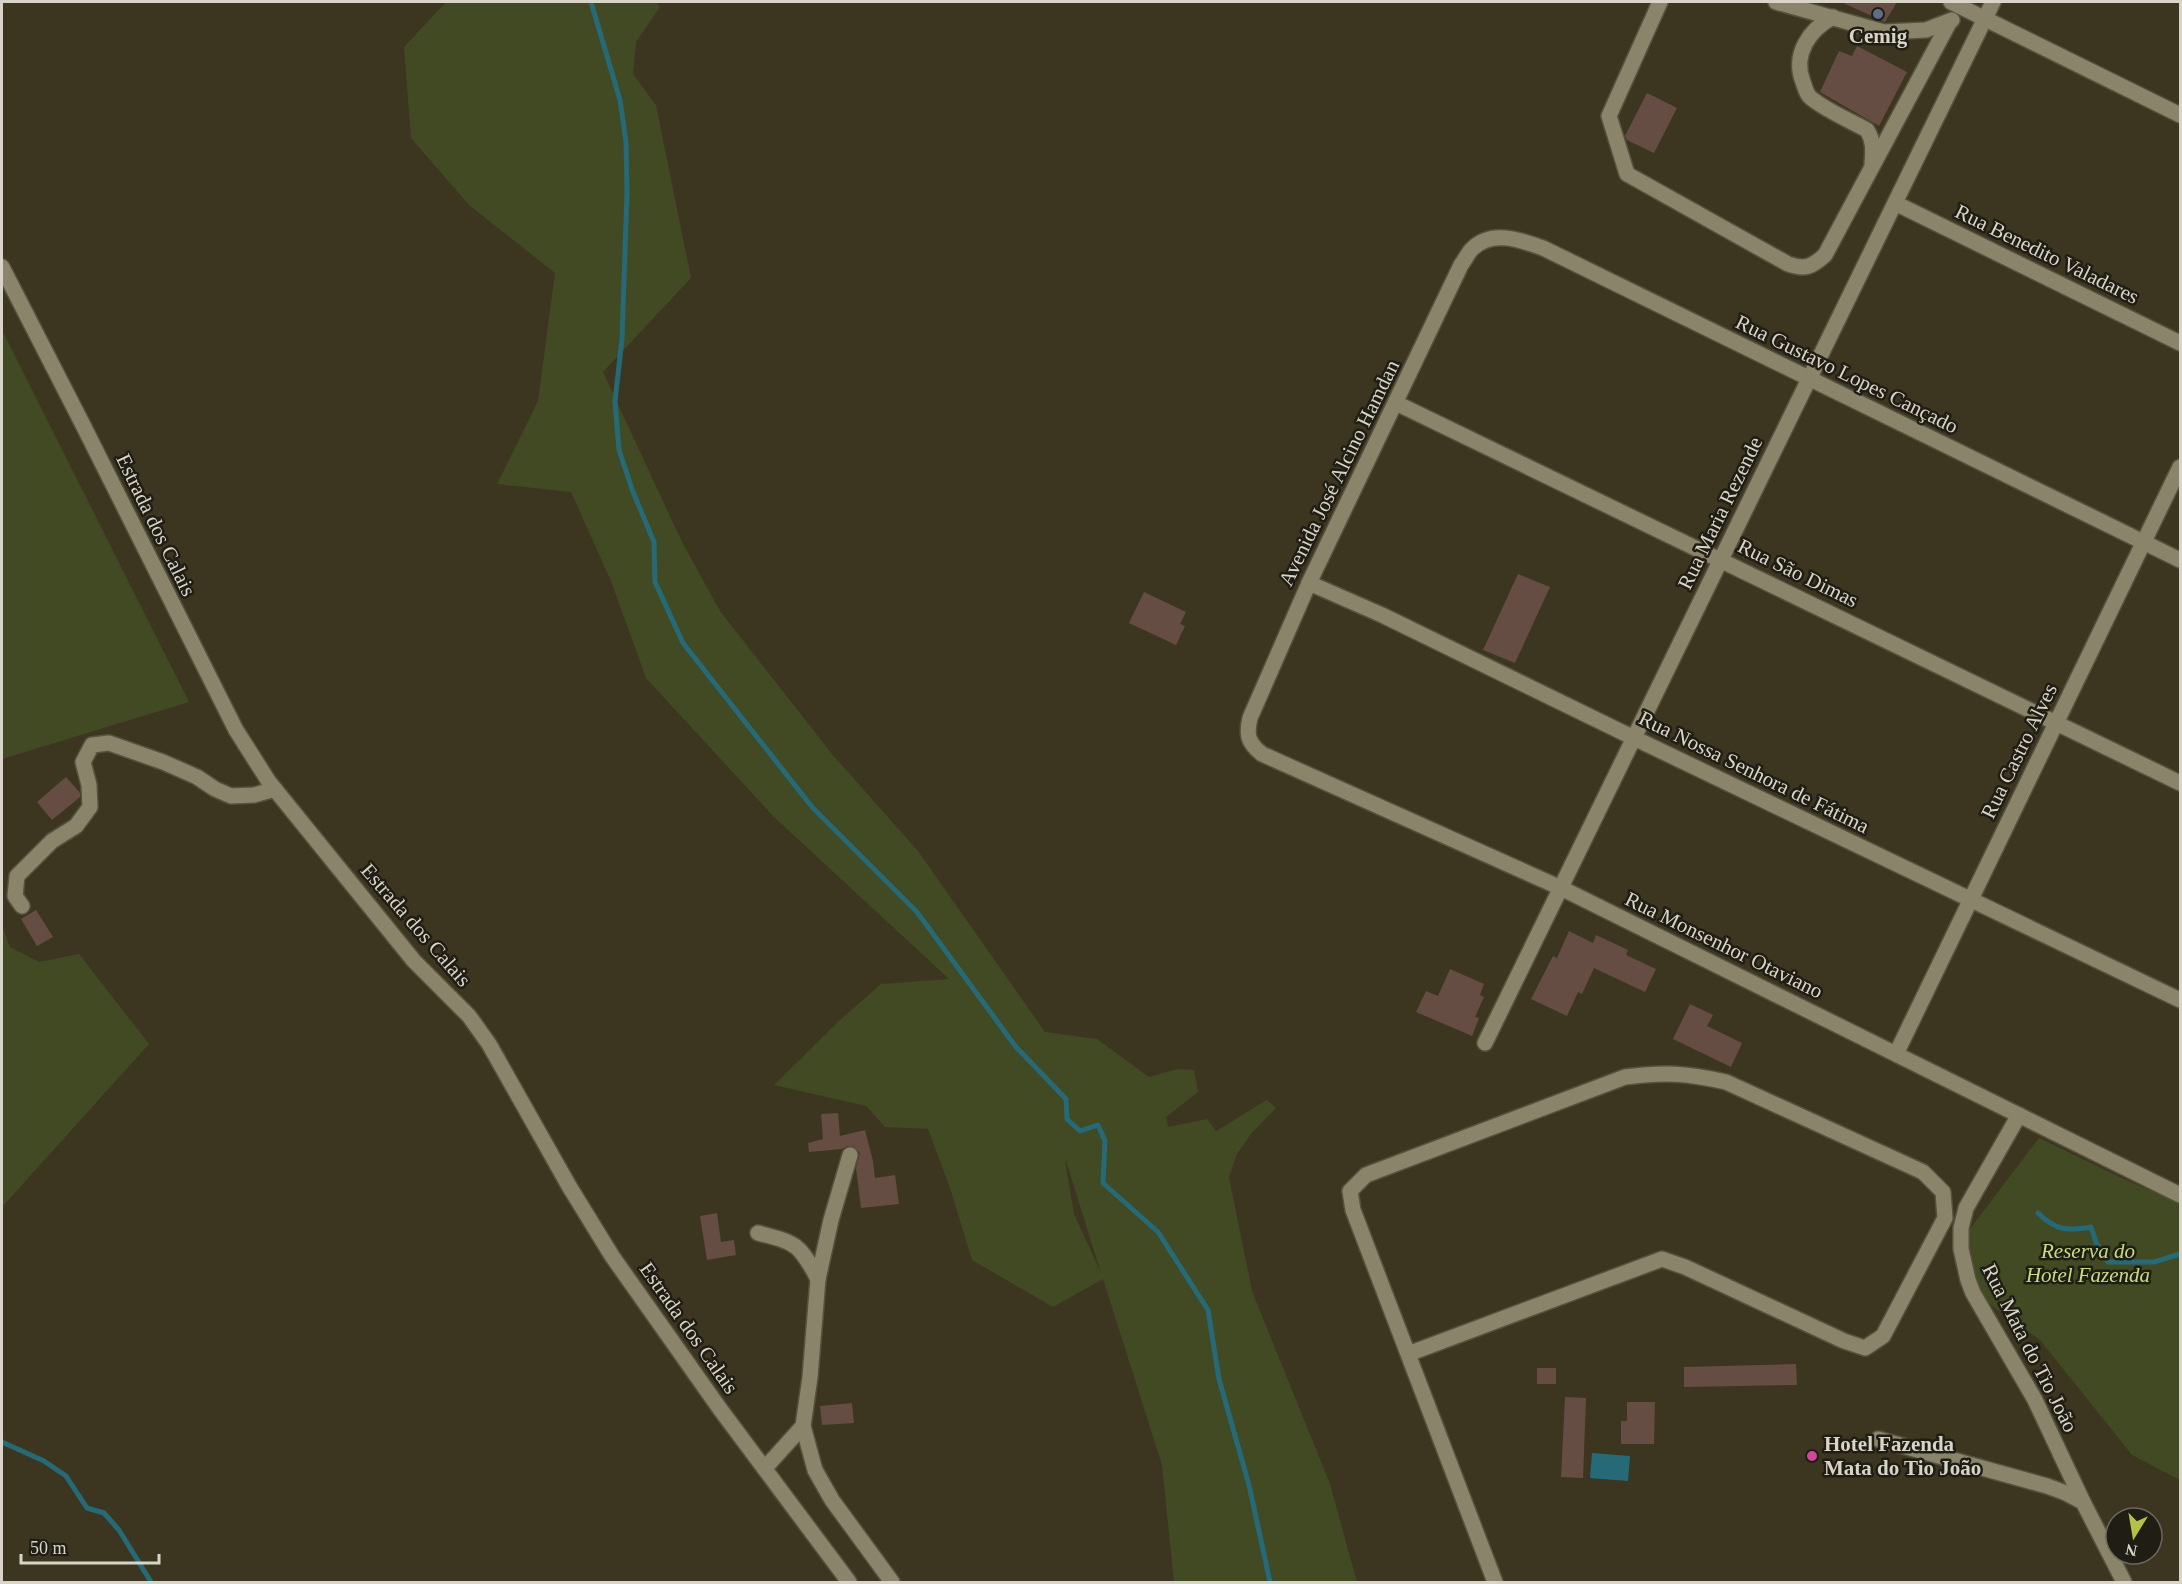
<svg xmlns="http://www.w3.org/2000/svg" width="2182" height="1584" viewBox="0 0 2182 1584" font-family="'Times New Roman',serif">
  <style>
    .green { fill: #414a23; fill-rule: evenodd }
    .water { fill: #266a77 }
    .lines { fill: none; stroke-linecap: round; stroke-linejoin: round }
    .stream { stroke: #266a77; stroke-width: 5 }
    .building { fill: #654d43 }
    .minor-casing { stroke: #56513e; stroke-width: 18 }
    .minor { stroke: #8a846b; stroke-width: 15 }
    .service-dot { fill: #5c6f8a; stroke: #201e14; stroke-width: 2 }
    .hotel-dot { fill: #d1479c; stroke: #201e14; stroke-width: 2 }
    .labels { text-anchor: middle; stroke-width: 5; stroke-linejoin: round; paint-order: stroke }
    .poi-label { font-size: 21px; font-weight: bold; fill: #d8d5c8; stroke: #201e14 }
    .street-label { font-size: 21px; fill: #d8d5c8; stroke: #201e14 }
    .park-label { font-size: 21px; font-style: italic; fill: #c7dc82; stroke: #201e14 }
  </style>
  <rect width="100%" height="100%" fill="#3c3620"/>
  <g class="green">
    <path d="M446 2H656L660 7 636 42 633 74 656 105 691 278 603 372 681 540 720 611 832 754 918 851 1045 1032 1097 1039 1149 1077 1178 1069 1194 1070 1198 1092 1166 1117 1168 1127 1207 1119 1216 1131 1267 1100 1276 1108 1251 1134 1237 1154 1229 1177 1252 1291 1330 1484 1357 1582H1174L1162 1465 1103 1279 1053 1307 972 1260 950 1188 928 1129 885 1127 866 1106 774 1085 839 1021 881 984 949 979 774 817 646 678 611 581 571 492 497 484 538 401 555 273 469 205 411 138 404 47ZM1065 1161H1066L1101 1273 1074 1214Z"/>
    <polygon points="2,330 189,702 2,759"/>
    <polygon points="2,926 10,947 39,962 79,954 149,1044 2,1207"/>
    <polygon points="2039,1138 2126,1180 2180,1203 2180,1480 2132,1455 2040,1340 1977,1295 1963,1238"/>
  </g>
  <polygon class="water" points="1592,1453 1630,1456 1628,1481 1590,1478"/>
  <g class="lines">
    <g class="stream">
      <polyline points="591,2 620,100 626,142 627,192 622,339 615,401 619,450 633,492 654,542 655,582 683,643 812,807 917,912 1016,1047 1066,1099 1067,1119 1080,1131 1098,1125 1105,1141 1103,1183 1158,1232 1208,1310 1219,1379 1249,1485 1270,1582"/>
      <path d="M2038 1213C2056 1231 2068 1231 2091 1227L2096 1242 2108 1262H2154L2180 1254"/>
      <polyline points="2,1442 44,1461 66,1476 87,1508 104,1513 119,1530 151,1582"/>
    </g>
  </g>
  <g class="building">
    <polygon points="1841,2 1897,2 1885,22"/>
    <polygon points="1857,46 1907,72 1879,126 1820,92 1839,51 1852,56"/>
    <polygon points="1647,93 1677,108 1654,153 1627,140 1625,136"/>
    <polygon points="1518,574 1550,587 1515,663 1483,650"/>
    <polygon points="1144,592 1186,612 1180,624 1185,626 1176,645 1129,623"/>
    <polygon points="66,777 80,793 80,797 52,820 37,802"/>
    <polygon points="36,910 53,937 37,946 21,919"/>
    <polygon points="1569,931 1593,943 1596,935 1628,950 1626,955 1656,969 1645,992 1594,968 1582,994 1578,992 1567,1016 1531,999 1553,956 1557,958"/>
    <polygon points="1450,969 1484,984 1480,995 1484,997 1475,1017 1479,1018 1472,1036 1416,1012 1426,991 1438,996"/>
    <polygon points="1690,1004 1713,1015 1707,1026 1742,1043 1731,1067 1673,1039"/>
    <polygon points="838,1113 840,1136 865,1130 873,1161 875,1178 895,1175 899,1204 861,1208 856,1168 860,1153 853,1146 847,1146 842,1149 809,1152 808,1143 823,1139 821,1114"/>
    <polygon points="717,1213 721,1242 734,1240 736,1255 707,1260 700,1216"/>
    <polygon points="1796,1364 1797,1385 1684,1387 1684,1367"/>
    <rect x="1537" y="1368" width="19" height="16"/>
    <polygon points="1565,1397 1586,1398 1583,1478 1561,1477"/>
    <polygon points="1627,1402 1655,1402 1654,1444 1621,1444 1621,1421 1627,1421"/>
    <polygon points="852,1403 854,1423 822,1425 820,1406"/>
  </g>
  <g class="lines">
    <g class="minor-casing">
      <g id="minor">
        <path d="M1660 2 1609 116 1627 174 1788 264C1805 270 1812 267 1825 255L1950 21"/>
        <polyline points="1776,2 1884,32 1926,30 1952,20"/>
        <polyline points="1951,2 2180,115"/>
        <path d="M1833 17C1810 29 1792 54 1803 82 1805 87 1806 94 1811 98 1827 111 1849 120 1867 130 1874 141 1873 151 1872 163"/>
        <polyline points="1895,203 2180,343"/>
        <polyline points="2,267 84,427 236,730 269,782 414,961 469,1016 489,1044 569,1186 612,1256 720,1409 849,1582"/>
        <polyline points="1396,403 2180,783"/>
        <path d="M2180 560 1543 248C1520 240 1492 229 1472 249 1468 253 1465 260 1461 265L1309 583 1250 718C1246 735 1248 743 1262 754L1561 888 2180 1195"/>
        <polyline points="1309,583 1382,615 1634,738 2180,1000"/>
        <polyline points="22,906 15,896 17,876 52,841 76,826 90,807 89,785 83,762 92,745 109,743 163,762 197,777 215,789 231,796 254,795 275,789"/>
        <polyline points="1485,1043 1993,2"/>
        <polyline points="1896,1054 2180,467"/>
        <polyline points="2019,1115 1966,1208 1961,1228 1961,1249 1968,1280 1973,1293 2035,1400 2083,1502"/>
        <polyline points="850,1155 831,1220 818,1279 810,1377 803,1426 815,1470 832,1500 892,1582"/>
        <path d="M758 1233C796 1243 799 1243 818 1279"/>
        <path d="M1408 1354 1662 1259 1685 1267 1844 1341 1865 1348 1883 1336 1945 1218 1943 1192 1923 1172 1726 1082C1686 1073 1665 1072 1625 1077L1366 1175 1350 1191 1353 1210 1495 1582"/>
        <polyline points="1878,1439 2047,1486 2066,1493 2083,1502 2124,1582"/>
        <polyline points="765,1468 803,1426"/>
      </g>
    </g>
    <use href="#minor" class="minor"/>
  </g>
  <circle class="service-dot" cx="1878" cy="14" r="6"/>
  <circle class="hotel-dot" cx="1812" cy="1456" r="6"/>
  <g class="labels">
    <g class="poi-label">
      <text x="1878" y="43">Cemig</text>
      <text x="1824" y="1451" text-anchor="start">Hotel Fazenda<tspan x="1824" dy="24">Mata do Tio João</tspan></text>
    </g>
    <g class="street-label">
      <text transform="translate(2047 254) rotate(26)" y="7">Rua Benedito Valadares</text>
      <text transform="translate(1847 374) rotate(26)" y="7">Rua Gustavo Lopes Cançado</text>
      <text transform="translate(1339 473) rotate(-64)" y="7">Avenida José Alcino Hamdan</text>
      <text transform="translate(1720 513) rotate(-64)" y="7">Rua Maria Rezende</text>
      <text transform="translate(156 525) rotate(64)" y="7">Estrada dos Calais</text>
      <text transform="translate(1798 573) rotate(26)" y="7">Rua São Dimas</text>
      <text transform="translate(2019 751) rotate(-64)" y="7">Rua Castro Alves</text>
      <text transform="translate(1754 772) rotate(26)" y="7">Rua Nossa Senhora de Fátima</text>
      <text transform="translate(416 925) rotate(49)" y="7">Estrada dos Calais</text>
      <text transform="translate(1724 945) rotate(26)" y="7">Rua Monsenhor Otaviano</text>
      <text transform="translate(689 1328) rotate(55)" y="7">Estrada dos Calais</text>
      <text transform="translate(2030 1348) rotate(63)" y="7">Rua Mata do Tio João</text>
    </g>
    <g class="park-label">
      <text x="2088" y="1258">Reserva do<tspan x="2088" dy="24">Hotel Fazenda</tspan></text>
    </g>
  </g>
  <rect width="2182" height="1584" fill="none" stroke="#d8d5c8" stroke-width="6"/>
  <g transform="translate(2134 1536) rotate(191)"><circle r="28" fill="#201e14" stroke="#6a675c" stroke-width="1.5"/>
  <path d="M0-4.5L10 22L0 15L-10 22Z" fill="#b6c148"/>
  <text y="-9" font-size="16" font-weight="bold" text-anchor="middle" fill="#d8d5c8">N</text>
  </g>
  <path d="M21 1554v9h138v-9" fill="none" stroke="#d8d5c8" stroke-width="3"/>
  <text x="30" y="1554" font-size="18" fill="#d8d5c8" stroke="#201e14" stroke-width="4.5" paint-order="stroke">50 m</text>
</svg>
